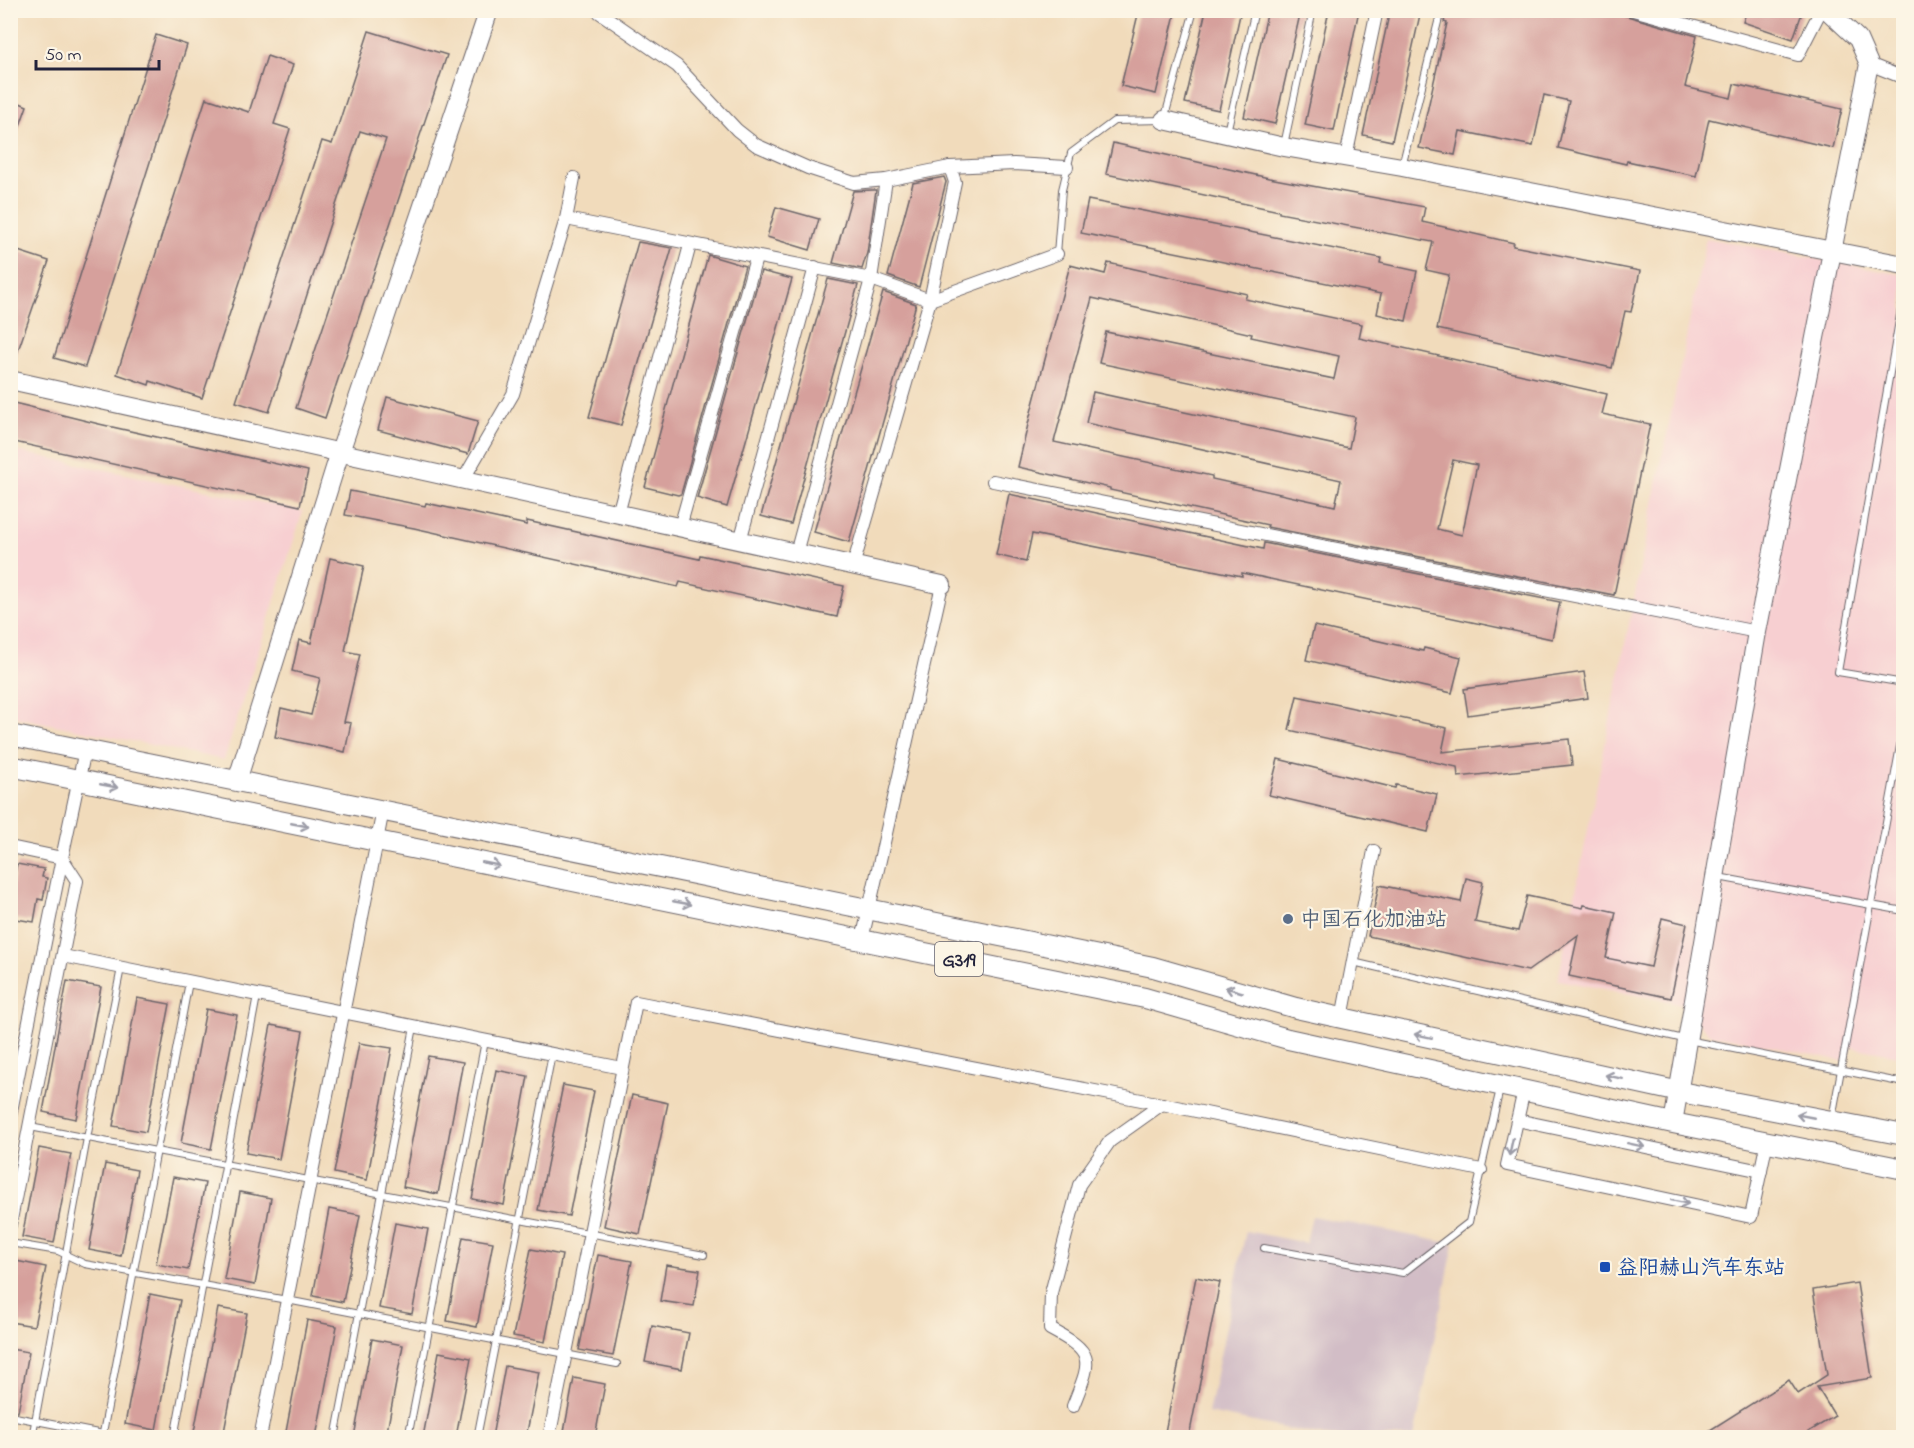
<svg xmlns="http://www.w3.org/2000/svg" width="1914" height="1448" viewBox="0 0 1914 1448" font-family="'Indie Flower','LXGW WenKai TC',sans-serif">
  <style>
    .built { fill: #f7cfd1 }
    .industrial { fill: #d2bdc6 }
    .building { fill: #d6a09c; fill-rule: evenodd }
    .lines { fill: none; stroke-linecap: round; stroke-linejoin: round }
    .lane-casing { stroke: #6a6368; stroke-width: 8 }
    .street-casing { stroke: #6a6368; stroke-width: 14 }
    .secondary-casing { stroke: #6a6368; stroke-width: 20 }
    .primary-casing { stroke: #6a6368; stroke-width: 22 }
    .lane { stroke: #fff; stroke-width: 6 }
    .street { stroke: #fff; stroke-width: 12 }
    .secondary { stroke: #fff; stroke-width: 18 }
    .primary { stroke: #fff; stroke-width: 20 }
    .oneway { stroke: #9c9ca7 }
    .service-dot { fill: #5c6f8a; stroke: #fcf5e5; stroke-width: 2 }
    .transit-dot { fill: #1a4fb4; stroke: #fcf5e5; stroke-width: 2 }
    .labels { text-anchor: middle; stroke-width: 4.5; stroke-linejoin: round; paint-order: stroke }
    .shield { fill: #fcf5e5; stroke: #63616e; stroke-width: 1.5 }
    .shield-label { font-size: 20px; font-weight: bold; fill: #22223b }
    .service-label { font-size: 21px; fill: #4e5e75; stroke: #fcf5e5; text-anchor: start }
    .transit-label { font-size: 21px; fill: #164399; stroke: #fcf5e5; text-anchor: start }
  </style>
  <rect width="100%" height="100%" fill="#fcf5e5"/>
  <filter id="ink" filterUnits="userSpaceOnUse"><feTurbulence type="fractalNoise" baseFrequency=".0167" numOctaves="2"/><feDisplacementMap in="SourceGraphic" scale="12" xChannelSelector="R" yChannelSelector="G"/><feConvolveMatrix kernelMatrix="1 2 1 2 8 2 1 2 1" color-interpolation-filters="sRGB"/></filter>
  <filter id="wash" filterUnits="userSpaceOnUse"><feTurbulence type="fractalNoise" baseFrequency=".008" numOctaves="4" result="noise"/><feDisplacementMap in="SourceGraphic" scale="24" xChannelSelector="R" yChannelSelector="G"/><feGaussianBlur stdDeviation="1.35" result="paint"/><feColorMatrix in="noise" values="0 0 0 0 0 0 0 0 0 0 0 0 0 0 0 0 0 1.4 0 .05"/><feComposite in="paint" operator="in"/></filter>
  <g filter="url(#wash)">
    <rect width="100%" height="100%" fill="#f1dbbb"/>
    <g class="built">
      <polygon points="1706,238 1903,275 1903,1057 1851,1047 1847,1062 1709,1034 1682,1004 1558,980"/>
      <polygon points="11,450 303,511 224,760 11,716"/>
    </g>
    <polygon class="industrial" points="1312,1216 1454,1244 1414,1437 1329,1437 1208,1413 1246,1231 1306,1243"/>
    <g id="blocks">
      <g class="building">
        <polygon points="1139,10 1176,10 1156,94 1121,86"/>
        <polygon points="1206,10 1241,10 1219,110 1185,103"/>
        <polygon points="1268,10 1301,10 1275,124 1244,117"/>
        <polygon points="1329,10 1359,10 1334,131 1305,125"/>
        <polygon points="1390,10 1421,10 1392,141 1363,135"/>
        <polygon points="1447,10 1600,10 1627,16 1697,36 1685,87 1731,98 1734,84 1842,109 1833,148 1709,119 1696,176 1627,161 1626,164 1558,148 1569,101 1544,95 1533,146 1460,131 1455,155 1419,148 1447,23 1444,22"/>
        <polygon points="1747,10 1803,10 1793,39 1743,22"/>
        <polygon points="369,31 447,55 325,418 296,408 386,139 360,131 269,412 236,402 322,141 332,144"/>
        <polygon points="156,35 187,45 85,367 54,358"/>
        <polygon points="267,56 293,65 274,124 290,129 202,398 150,381 149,385 117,374 206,98 249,112"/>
        <polygon points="10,99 27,106 12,148 10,147"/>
        <polygon points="1113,143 1269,178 1425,207 1422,222 1514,243 1513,246 1640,271 1631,312 1625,311 1612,368 1437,329 1449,275 1426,270 1433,242 1279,213 1279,211 1106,174"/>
        <polygon points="944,177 946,182 919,287 888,276 913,183"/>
        <polygon points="873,190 876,190 867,253 862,269 833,263 853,191"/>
        <polygon points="1088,200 1381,258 1380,263 1417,271 1406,321 1377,314 1381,294 1081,233"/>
        <polygon points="776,207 819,219 810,250 767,237"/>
        <polygon points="638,242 672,248 621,425 589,417"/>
        <polygon points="18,251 49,261 13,365 10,365 10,273"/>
        <polygon points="708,255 745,266 681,494 678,495 645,487"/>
        <path d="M1108 263 1247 294 1245 299 1362 324 1359 338 1607 394 1602 414 1650 424 1614 595 1267 527 1268 525 1110 490V488L1018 467 1030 416 1070 265 1105 274ZM1092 298 1252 334 1251 337 1339 356 1334 379 1106 332 1099 363 1355 417 1349 448 1093 392 1086 423 1341 480 1335 506 1212 479V476L1054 442ZM1453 460 1477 465 1462 535 1437 529Z"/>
        <polygon points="761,271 792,279 727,507 697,498"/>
        <polygon points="828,279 858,285 791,524 761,516"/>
        <polygon points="883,292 916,304 849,542 814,532"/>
        <polygon points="387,397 478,421 468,454 378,430"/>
        <polygon points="10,402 99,424 308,471 300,506 10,441"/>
        <polygon points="350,491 425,506 426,503 527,525 527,521 699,559 700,555 844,586 837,617 680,582 678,587 414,528 345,515"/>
        <polygon points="1009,494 1263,549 1264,543 1560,602 1552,639 1242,573 1242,576 1032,534 1026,562 996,555"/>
        <polygon points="330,558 364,566 345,651 360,654 344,722 351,723 345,752 275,737 281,708 311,715 320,678 292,671 299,640 311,643"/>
        <polygon points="1314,626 1423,651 1424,648 1461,657 1452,693 1306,660"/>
        <polygon points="1584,672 1588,698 1468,715 1464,689"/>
        <polygon points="1297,696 1447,728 1442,752 1569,739 1572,765 1458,777 1457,767 1289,730"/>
        <polygon points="1278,759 1395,788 1396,785 1437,794 1428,832 1269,795"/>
        <polygon points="17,864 44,869 42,877 47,878 43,900 38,899 34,922 10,918 10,895"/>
        <polygon points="1466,878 1483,882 1475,922 1518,931 1527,896 1583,908 1584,905 1616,912 1606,958 1651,967 1662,918 1687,924 1671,998 1569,976 1578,935 1528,971 1368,936 1379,885 1461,902"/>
        <polygon points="67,981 101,987 76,1119 43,1112"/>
        <polygon points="137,998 170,1004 146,1132 113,1126"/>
        <polygon points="206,1009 237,1015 211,1149 181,1143"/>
        <polygon points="271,1025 303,1031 279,1159 246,1153"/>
        <polygon points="359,1043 392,1048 367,1180 334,1173"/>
        <polygon points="428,1056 463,1062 438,1194 403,1187"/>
        <polygon points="496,1070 528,1076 504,1205 472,1199"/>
        <polygon points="563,1085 594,1091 569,1216 538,1210"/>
        <polygon points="632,1095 668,1103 640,1234 604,1226"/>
        <polygon points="39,1148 71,1154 54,1243 22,1237"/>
        <polygon points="105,1164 137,1170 121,1256 89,1250"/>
        <polygon points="173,1177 205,1183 188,1270 156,1264"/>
        <polygon points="240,1192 271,1198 255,1285 224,1279"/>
        <polygon points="329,1209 360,1215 343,1302 313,1296"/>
        <polygon points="395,1223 428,1229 412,1314 379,1308"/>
        <polygon points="463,1237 493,1242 477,1327 447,1321"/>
        <polygon points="531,1249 562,1255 545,1342 513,1336"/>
        <polygon points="598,1255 632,1261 613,1356 579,1350"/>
        <polygon points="16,1261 46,1267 34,1326 10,1322 10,1291"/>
        <polygon points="666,1265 700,1270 694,1306 660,1301"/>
        <polygon points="1196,1277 1220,1282 1189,1437 1164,1437"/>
        <polygon points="1857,1283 1872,1378 1817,1387 1835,1416 1800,1437 1699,1437 1789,1380 1798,1394 1827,1375 1813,1290"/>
        <polygon points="150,1294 180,1300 156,1430 125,1424"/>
        <polygon points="218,1308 247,1313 223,1437 193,1437"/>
        <polygon points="307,1320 337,1326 316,1437 285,1437"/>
        <polygon points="652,1326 689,1333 682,1369 645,1362"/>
        <polygon points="372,1339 403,1345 386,1437 354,1437"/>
        <polygon points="10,1349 29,1352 18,1412 10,1411"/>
        <polygon points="439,1352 471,1358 456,1437 423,1437"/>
        <polygon points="505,1366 539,1372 526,1437 492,1437"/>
        <polygon points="574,1378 605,1384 595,1437 563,1437"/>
      </g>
    </g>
  </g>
  <g filter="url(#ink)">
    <use href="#blocks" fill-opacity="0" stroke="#6a6368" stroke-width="1.5"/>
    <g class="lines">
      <g class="lane-casing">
        <g id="lane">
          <polyline points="1227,132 1255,10"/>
          <polyline points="1284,145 1313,10"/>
          <polyline points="1402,166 1441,10"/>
          <polyline points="1057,254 1062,190 1071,153 1114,121 1164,120 1194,10"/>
          <polyline points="1904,292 1838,672 1904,683"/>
          <polyline points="1718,877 1904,911"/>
          <polyline points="1353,962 1688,1040 1904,1083"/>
          <polyline points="1832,1119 1904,724"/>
          <polyline points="30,1127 704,1255"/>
          <polyline points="10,1243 58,1251 85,1264 287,1300 617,1364"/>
          <polyline points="1264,1248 1403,1273 1469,1222 1500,1089"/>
          <polyline points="10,1416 124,1438"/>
          <polyline points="32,1438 87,1138 121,968"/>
          <polyline points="102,1438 189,982"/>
          <polyline points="174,1438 257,996"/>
          <polyline points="335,1438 414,1027"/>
          <polyline points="408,1438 485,1041"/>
          <polyline points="477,1438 552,1054"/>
        </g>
      </g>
      <g class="street-casing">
        <g id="street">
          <polyline points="596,10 677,66 737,130 756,145 808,168 854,183 886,180 950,167 1014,164 1067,167"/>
          <polyline points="1633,10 1798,55 1821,10"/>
          <polyline points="1869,64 1904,78"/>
          <polyline points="1346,157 1377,10"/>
          <polyline points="566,219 871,279 930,300 1057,254"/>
          <polyline points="463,480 513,394 566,219 574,178"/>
          <polyline points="993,481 1757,632"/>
          <polyline points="618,514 690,245"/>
          <polyline points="680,527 756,258"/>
          <polyline points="740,541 815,267"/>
          <polyline points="796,553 871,279 886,180"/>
          <polyline points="853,566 930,300 955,182 950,167"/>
          <polyline points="10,847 62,858 10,1116"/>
          <polyline points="862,940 942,585"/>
          <polyline points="63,956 622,1068"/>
          <polyline points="1342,1018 1374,851"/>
          <polyline points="1524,1090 1507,1165 1751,1217 1767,1141"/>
          <polyline points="1517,1120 1761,1171"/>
          <polyline points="10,1225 77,881 62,858 85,750"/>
          <path d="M1073 1406C1091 1360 1097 1354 1050 1329L1051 1293 1079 1185 1110 1141 1162 1104"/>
          <polyline points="260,1438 383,810"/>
          <polyline points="549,1438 636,1002 1162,1104 1481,1170"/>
        </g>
      </g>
      <g class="secondary-casing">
        <g id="secondary">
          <polyline points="1164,120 1284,147 1402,167 1904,265"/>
          <polyline points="10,380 942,585"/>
          <polyline points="237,781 340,452 489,10"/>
          <polyline points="1673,1123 1757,632 1869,64 1858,39 1827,10"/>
        </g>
      </g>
      <g class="primary-casing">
        <g id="primary">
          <polyline points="10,735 1153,967 1296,1008 1680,1092 1904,1135"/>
          <polyline points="10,766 1145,998 1288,1039 1673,1123 1904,1169"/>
        </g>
      </g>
      <use href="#lane" class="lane"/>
      <use href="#street" class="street"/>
      <use href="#secondary" class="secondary"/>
      <use href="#primary" class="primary"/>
    </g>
    <defs><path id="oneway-shaft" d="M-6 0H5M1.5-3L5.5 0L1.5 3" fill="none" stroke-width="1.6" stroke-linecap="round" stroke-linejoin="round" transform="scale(1.5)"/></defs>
    <g class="oneway">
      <use href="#oneway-shaft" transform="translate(109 786) rotate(11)"/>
      <use href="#oneway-shaft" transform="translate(300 825) rotate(11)"/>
      <use href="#oneway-shaft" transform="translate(491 864) rotate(11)"/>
      <use href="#oneway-shaft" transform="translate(682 903) rotate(11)"/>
      <use href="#oneway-shaft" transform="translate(1234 990) rotate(-164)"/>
      <use href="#oneway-shaft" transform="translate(1423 1036) rotate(-168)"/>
      <use href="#oneway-shaft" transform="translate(1614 1077) rotate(-168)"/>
      <use href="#oneway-shaft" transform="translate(1805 1116) rotate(-169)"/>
      <use href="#oneway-shaft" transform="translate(1636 1145) rotate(12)"/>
      <use href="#oneway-shaft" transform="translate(1511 1147) rotate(102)"/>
      <use href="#oneway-shaft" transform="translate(1680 1202) rotate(12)"/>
    </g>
  </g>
  <circle class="service-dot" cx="1288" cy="919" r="6"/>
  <rect class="transit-dot" x="1599" y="1261" width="12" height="12" rx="3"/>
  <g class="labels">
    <rect class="shield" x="935" y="942" width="48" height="34" rx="4.5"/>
    <g class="shield-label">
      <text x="959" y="966">G319</text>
    </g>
    <g class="service-label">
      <text x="1300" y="926">中国石化加油站</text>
    </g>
    <g class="transit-label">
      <text x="1617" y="1274">益阳赫山汽车东站</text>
    </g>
  </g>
  <rect width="1914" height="1448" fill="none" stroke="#fcf5e5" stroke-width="36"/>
  <path d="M36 60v9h123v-9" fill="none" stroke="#22223b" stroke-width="3"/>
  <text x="45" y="60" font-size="18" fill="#22223b" stroke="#fcf5e5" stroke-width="4.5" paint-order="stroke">50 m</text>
</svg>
